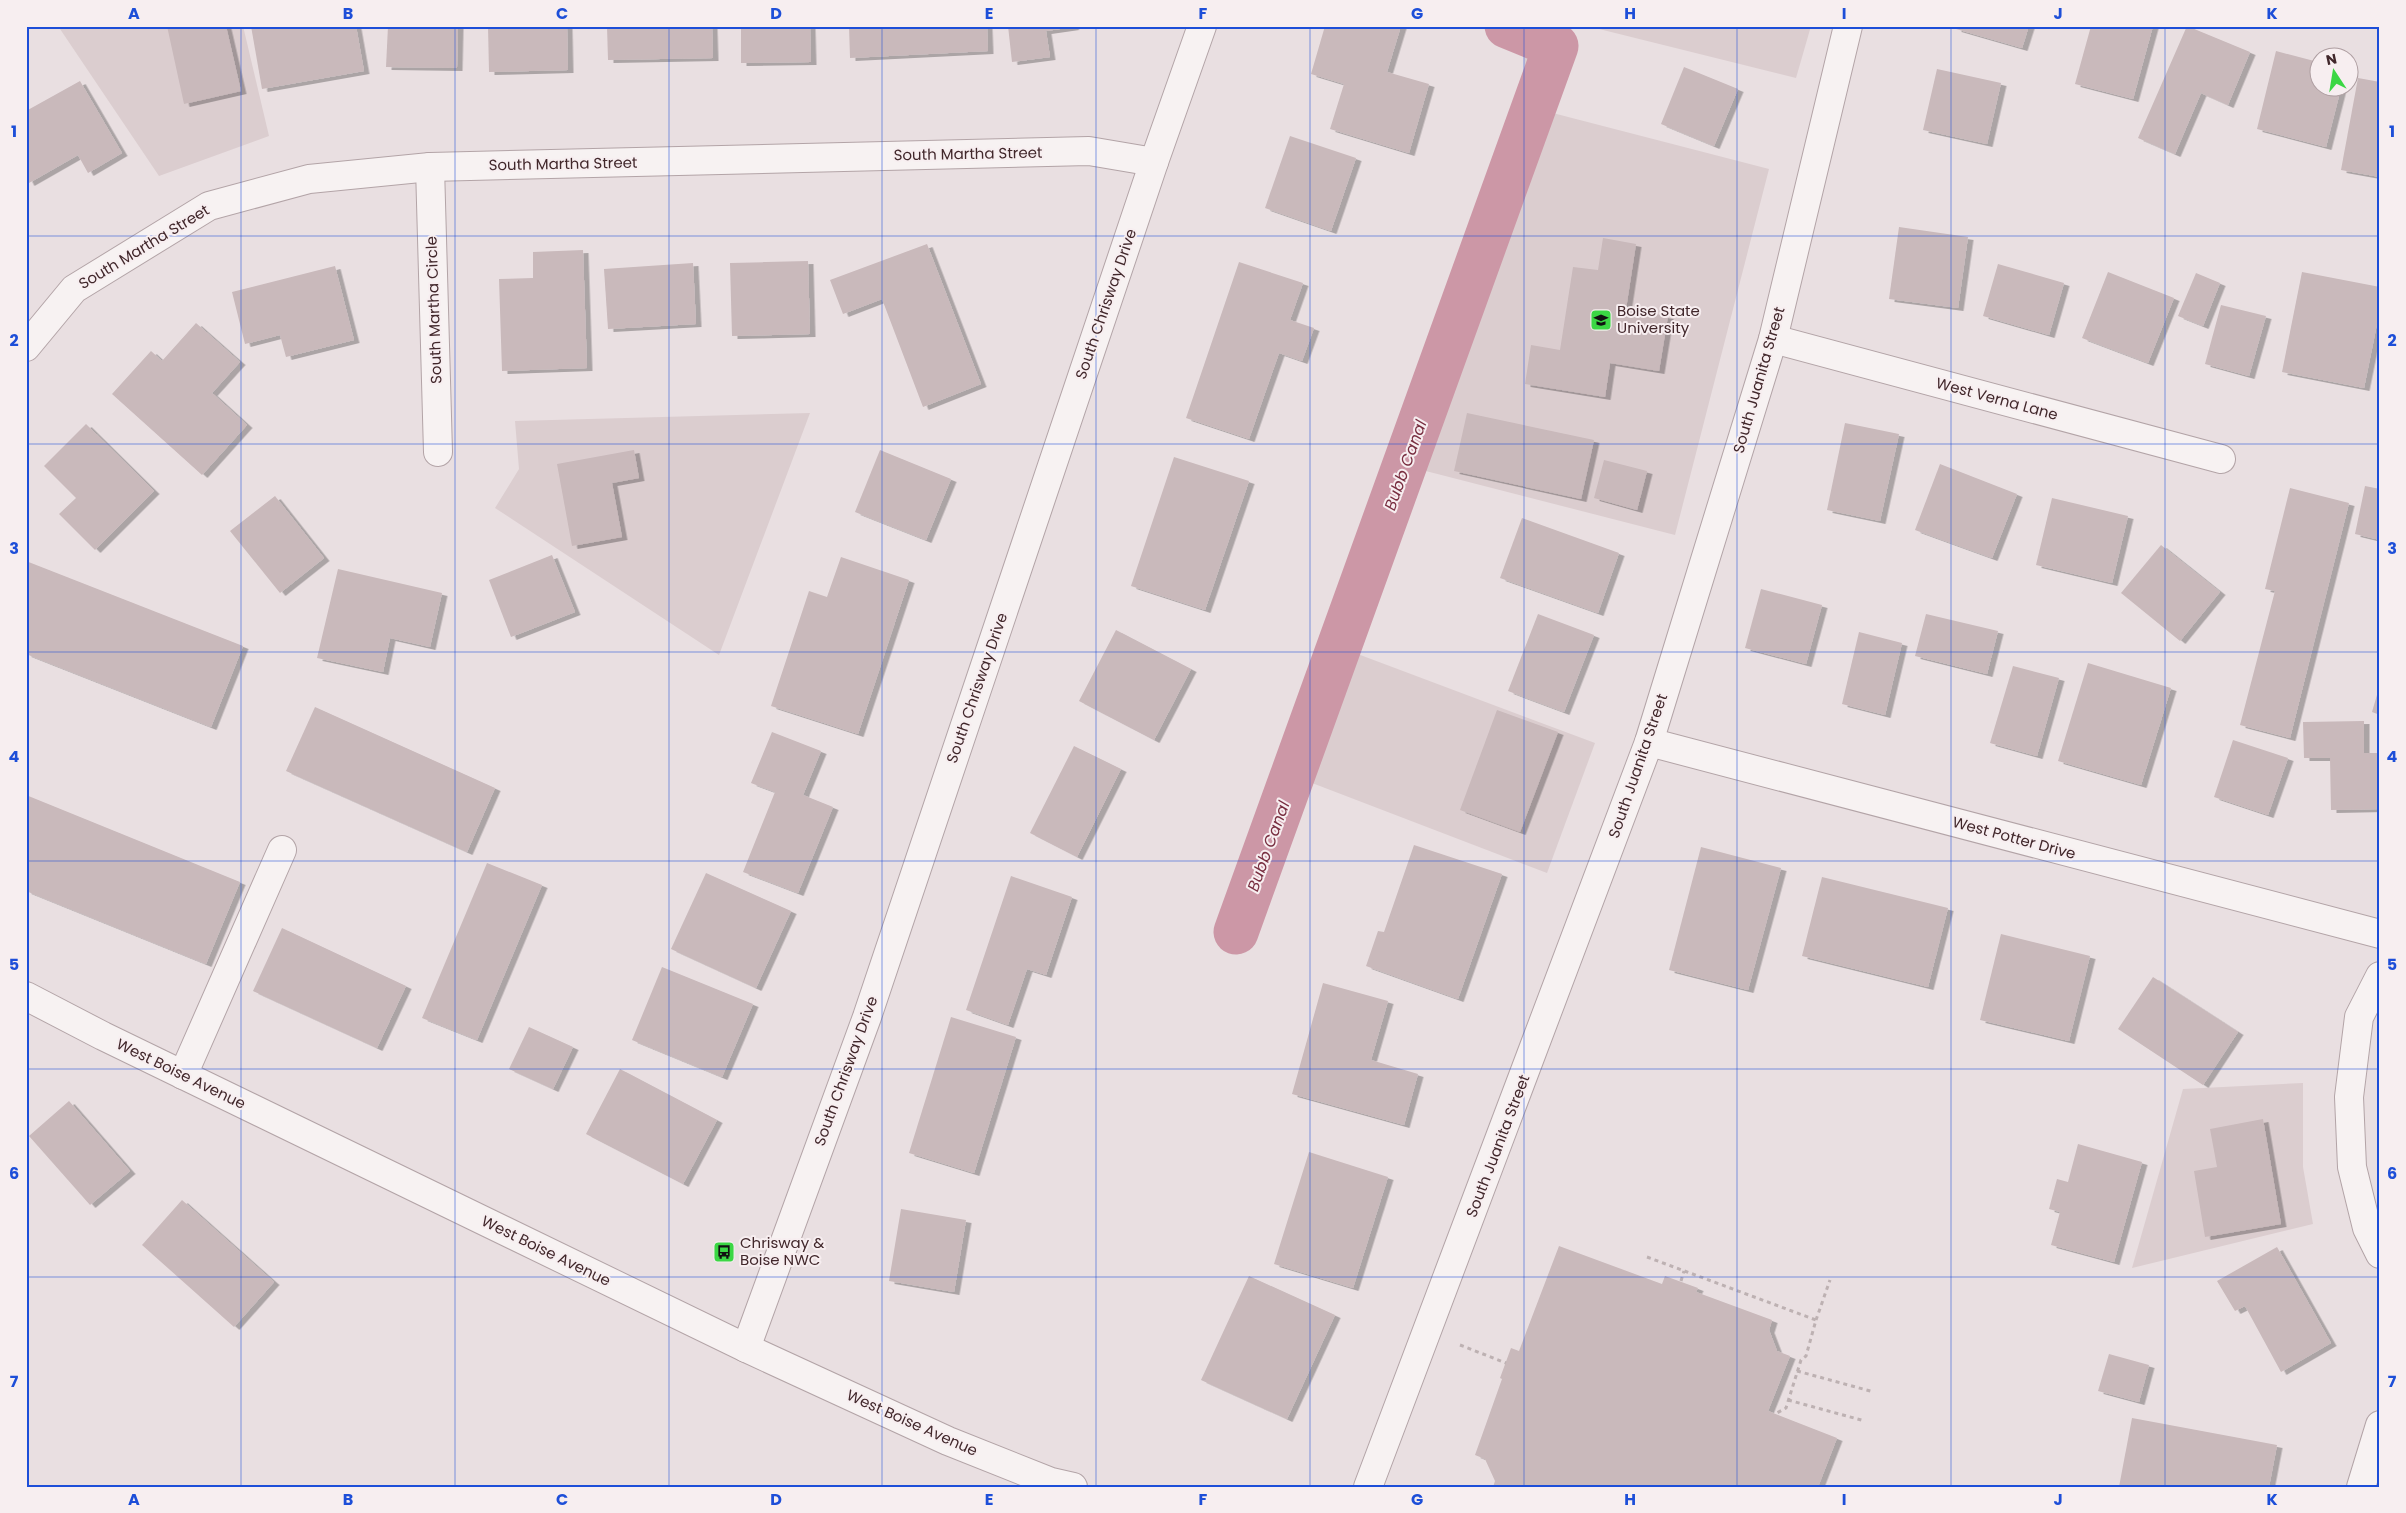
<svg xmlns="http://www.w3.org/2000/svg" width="2406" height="1513" viewBox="0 0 2406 1513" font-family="Poppins,sans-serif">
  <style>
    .built { fill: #dbcdcf }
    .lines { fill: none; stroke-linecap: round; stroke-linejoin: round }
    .canal { stroke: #cc97a6; stroke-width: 45 }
    .building { fill: #c9b9bb; filter: url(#shadow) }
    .minor-casing { stroke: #b3a4a7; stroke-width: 30 }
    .path { stroke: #bdb1b2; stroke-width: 3; stroke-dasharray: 4 4; stroke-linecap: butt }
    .minor { stroke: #f7f2f2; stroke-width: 28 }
    .grid { fill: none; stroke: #1d4ed8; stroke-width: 1; stroke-opacity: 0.55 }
    .labels { text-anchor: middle; stroke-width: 4; stroke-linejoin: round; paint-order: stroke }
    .street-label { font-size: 15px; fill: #41272b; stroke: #f7eef0 }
    .poi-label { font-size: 15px; fill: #41272b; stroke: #f7eef0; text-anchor: start }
    .water-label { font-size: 16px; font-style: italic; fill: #782e40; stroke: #f7eef0 }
    .neatline { fill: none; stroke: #1d4ed8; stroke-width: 2 }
    .grid-label { font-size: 16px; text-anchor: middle; font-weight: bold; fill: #1d4ed8 }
  </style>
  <defs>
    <filter id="shadow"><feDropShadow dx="5.5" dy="3" stdDeviation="0" flood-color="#0004"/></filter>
  </defs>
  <rect width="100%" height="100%" fill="#e9dfe1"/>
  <g class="built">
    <polygon points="58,26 243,26 269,136 159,176"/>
    <polygon points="1501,26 1564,26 1545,111 1769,169 1675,535 1418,469 1526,170 1524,36"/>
    <polygon points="1587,26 1811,26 1796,78"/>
    <polygon points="810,413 719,655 495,508 519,469 515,421"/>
    <polygon points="1347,650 1595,743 1547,873 1299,778"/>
    <polygon points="2303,1083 2303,1167 2313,1224 2132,1268 2183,1089"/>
  </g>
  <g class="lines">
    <polyline class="canal" points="1236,932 1556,46 1507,26"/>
  </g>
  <g class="building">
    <polygon points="167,26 226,26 241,91 184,104"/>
    <polygon points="251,26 356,26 364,71 262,89"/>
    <polygon points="388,26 458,26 457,68 386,67"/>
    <polygon points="488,26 567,26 568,70 489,72"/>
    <polygon points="607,26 712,26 713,58 608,60"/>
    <polygon points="741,26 810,26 811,62 741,63"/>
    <polygon points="849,26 987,26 988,51 850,58"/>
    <polygon points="1008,26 1073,26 1074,27 1046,31 1050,57 1012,62"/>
    <polygon points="1325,26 1401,26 1387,72 1429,84 1409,153 1330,129 1344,84 1311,74"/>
    <polygon points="1957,26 2029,26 2022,48 1956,29"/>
    <polygon points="2091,26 2153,26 2133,99 2075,84"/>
    <polygon points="2187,26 2250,52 2228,105 2201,93 2175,154 2138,138"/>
    <polygon points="2276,51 2318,62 2318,88 2341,88 2326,147 2257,129"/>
    <polygon points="1684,67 1738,89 1714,146 1661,124"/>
    <polygon points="1937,69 2001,83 1987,144 1923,130"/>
    <polygon points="2358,78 2380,82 2380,177 2341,170"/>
    <polygon points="80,81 122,153 88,173 78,155 29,183 26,177 26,111"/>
    <polygon points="1290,136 1356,158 1331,231 1265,208"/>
    <polygon points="1899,227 1968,237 1958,308 1889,299"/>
    <polygon points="1603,238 1636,244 1626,309 1668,316 1659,371 1610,363 1605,397 1525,384 1531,345 1560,350 1573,267 1598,270"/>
    <polygon points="927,244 981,384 923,407 882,299 843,314 830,280"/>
    <polygon points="583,250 587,368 502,371 499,279 533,278 533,252"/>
    <polygon points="808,261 810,334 732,336 730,263"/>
    <polygon points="1239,262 1303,283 1290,320 1314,328 1302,361 1279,353 1249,439 1186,418"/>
    <polygon points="693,263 696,324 608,329 604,269"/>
    <polygon points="1998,264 2064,283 2049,335 1983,316"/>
    <polygon points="335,266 354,340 286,357 280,335 245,344 232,292"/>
    <polygon points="2108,272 2174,298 2148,363 2082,338"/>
    <polygon points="2302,272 2380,287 2380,309 2364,388 2282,372"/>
    <polygon points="2196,273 2220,283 2203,326 2178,316"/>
    <polygon points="2221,305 2266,316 2249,376 2205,364"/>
    <polygon points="196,323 240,362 212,393 247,425 202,475 112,394 151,351 162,361"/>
    <polygon points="1467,413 1594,440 1581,499 1454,471"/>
    <polygon points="1845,423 1899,434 1880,521 1827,510"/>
    <polygon points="86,424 154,491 95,550 59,514 76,498 44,466"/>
    <polygon points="634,450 639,478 612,483 622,537 572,546 557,464"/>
    <polygon points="880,450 951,479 926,540 855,512"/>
    <polygon points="1174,457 1249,481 1205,610 1131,586"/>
    <polygon points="1604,460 1647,471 1637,510 1594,498"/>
    <polygon points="1940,464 2017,494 1992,558 1915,530"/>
    <polygon points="2365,486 2380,489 2380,540 2355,534"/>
    <polygon points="2290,488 2349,503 2290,738 2240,725 2275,591 2265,589"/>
    <polygon points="275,496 324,558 280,593 230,531"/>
    <polygon points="2052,498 2128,516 2112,583 2036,565"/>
    <polygon points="1522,518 1619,553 1598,613 1500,578"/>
    <polygon points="2161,545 2220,592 2180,641 2121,593"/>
    <polygon points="552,555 575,612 511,637 489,580"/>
    <polygon points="841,557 909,580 858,734 771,706 809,591 827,597"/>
    <polygon points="26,561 243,646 211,727 26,654"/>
    <polygon points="338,569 442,593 430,647 390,638 383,672 317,658"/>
    <polygon points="1761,589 1822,605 1806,664 1745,648"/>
    <polygon points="1538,614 1594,635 1564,712 1508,691"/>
    <polygon points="1926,614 1998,631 1987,674 1915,656"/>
    <polygon points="1116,630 1191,669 1154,740 1079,701"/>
    <polygon points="1859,632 1902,643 1885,715 1842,704"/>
    <polygon points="2088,663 2171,688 2141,785 2058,761"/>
    <polygon points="2013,666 2059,678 2037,756 1990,743"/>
    <polygon points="2379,688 2380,688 2380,715 2372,712"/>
    <polygon points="315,707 495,788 467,852 286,771"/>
    <polygon points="1497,710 1558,732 1520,832 1460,810"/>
    <polygon points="2364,721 2364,753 2380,753 2380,809 2331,810 2330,758 2304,758 2303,722"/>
    <polygon points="772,732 821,751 803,795 833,807 798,893 743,872 775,792 751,783"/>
    <polygon points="2233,740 2288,758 2268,815 2214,797"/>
    <polygon points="1074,746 1121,769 1077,857 1030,833"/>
    <polygon points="26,795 240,882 206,964 26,891"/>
    <polygon points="1414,845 1502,874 1458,999 1366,966 1378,931 1384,932"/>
    <polygon points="1701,847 1781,868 1748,990 1669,970"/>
    <polygon points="487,863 542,885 477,1040 422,1018"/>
    <polygon points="706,873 791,911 756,988 671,949"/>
    <polygon points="1011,876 1072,897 1046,975 1027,969 1008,1025 966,1010"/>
    <polygon points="1822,877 1948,908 1928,987 1802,956"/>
    <polygon points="282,928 406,986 377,1048 253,991"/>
    <polygon points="2001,934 2090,956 2069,1041 1980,1020"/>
    <polygon points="662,967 753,1004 722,1077 632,1040"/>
    <polygon points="2153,977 2238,1032 2203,1085 2118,1029"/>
    <polygon points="1323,983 1388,1001 1371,1060 1418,1074 1404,1125 1292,1094"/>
    <polygon points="951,1017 1016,1037 974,1173 909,1153"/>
    <polygon points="529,1027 573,1047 553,1089 509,1069"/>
    <polygon points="620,1069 717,1120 683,1184 586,1134"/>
    <polygon points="69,1101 130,1171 90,1205 29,1136"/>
    <polygon points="2263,1119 2281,1224 2205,1237 2194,1171 2217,1167 2210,1129"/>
    <polygon points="2078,1144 2142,1162 2114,1262 2051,1245 2060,1212 2049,1209 2057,1179 2068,1182"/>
    <polygon points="1309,1152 1388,1177 1353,1288 1274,1264"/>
    <polygon points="182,1200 274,1282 234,1327 142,1245"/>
    <polygon points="901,1209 966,1220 954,1292 889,1281"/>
    <polygon points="1559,1246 1662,1284 1665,1276 1698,1288 1696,1292 1772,1320 1769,1330 1777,1351 1790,1356 1768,1411 1837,1438 1818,1487 1493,1487 1495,1481 1485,1459 1475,1455 1502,1379 1500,1378 1511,1348 1519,1351"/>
    <polygon points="2277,1247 2331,1343 2281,1372 2245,1306 2235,1311 2217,1281"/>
    <polygon points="1249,1276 1335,1315 1287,1419 1201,1380"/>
    <polygon points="2109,1354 2149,1365 2139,1402 2098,1391"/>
    <polygon points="2132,1418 2277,1445 2269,1487 2119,1487"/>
  </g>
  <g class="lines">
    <g class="minor-casing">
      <g id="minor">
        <polyline points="430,167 438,452"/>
        <polyline points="1773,339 2221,459"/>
        <polyline points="26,347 74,289 209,206 309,179 430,167 1089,151 1154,162"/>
        <polyline points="1649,742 2380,934"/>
        <polyline points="2380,976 2359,1017 2349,1097 2352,1167 2367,1228 2380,1254"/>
        <polyline points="26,996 103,1036 746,1348 948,1441 1051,1482 1073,1487"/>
        <polyline points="183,1075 282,850"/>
        <polyline points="746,1348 867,1017 1154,162 1202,26"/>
        <polyline points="1368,1487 1649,742 1773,339 1848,26"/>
        <polyline points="2361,1487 2380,1425"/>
      </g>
    </g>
    <g class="path">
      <polyline points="1647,1257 1816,1320 1806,1356 1801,1360 1786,1408 1775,1414"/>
      <polyline points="1681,1281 1684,1271"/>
      <polyline points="1816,1320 1830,1280"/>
      <polyline points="1460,1345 1506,1363"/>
      <polyline points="1797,1371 1874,1392"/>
      <polyline points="1788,1400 1865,1421"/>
    </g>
    <use href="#minor" class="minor"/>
  </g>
  <path class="grid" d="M241 26V1487M455 26V1487M669 26V1487M882 26V1487M1096 26V1487M1310 26V1487M1524 26V1487M1737 26V1487M1951 26V1487M2165 26V1487M26 236H2380M26 444H2380M26 652H2380M26 861H2380M26 1069H2380M26 1277H2380"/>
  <defs>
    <g id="university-square" transform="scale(1.125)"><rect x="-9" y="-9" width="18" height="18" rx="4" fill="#3bd744" stroke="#f7eef0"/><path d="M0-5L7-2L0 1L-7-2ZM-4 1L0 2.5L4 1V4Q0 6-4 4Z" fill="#111"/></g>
    <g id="bus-square" transform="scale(1.125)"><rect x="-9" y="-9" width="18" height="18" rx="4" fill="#3bd744" stroke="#f7eef0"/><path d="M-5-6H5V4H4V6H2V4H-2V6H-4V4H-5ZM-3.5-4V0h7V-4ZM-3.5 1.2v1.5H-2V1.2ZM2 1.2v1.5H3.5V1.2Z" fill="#111"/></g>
  </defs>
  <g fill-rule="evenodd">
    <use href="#university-square" x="1601" y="320"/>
    <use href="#bus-square" x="724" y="1252"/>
  </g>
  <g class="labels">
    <g class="street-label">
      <text transform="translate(968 154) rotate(-1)" y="5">South Martha Street</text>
      <text transform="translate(563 164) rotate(-1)" y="5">South Martha Street</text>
      <text transform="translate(144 247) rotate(-31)" y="5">South Martha Street</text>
      <text transform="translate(1106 304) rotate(-71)" y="5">South Chrisway Drive</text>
      <text transform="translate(434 310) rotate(-92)" y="5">South Martha Circle</text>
      <text transform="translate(1759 380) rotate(-74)" y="5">South Juanita Street</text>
      <text transform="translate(1997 399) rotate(15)" y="5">West Verna Lane</text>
      <text transform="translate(977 688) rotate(-71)" y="5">South Chrisway Drive</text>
      <text transform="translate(1638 766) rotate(-71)" y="5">South Juanita Street</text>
      <text transform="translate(2014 838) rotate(15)" y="5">West Potter Drive</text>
      <text transform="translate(846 1071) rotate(-70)" y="5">South Chrisway Drive</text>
      <text transform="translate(181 1074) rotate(26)" y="5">West Boise Avenue</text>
      <text transform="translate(1498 1146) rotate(-69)" y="5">South Juanita Street</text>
      <text transform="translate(546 1251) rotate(26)" y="5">West Boise Avenue</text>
      <text transform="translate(912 1423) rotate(24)" y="5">West Boise Avenue</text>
    </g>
    <g class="poi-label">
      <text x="1617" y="316">Boise State<tspan x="1617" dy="17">University</tspan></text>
      <text x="740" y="1248">Chrisway &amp;<tspan x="740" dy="17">Boise NWC</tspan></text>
    </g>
    <g class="water-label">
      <text transform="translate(1405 465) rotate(-70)" y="6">Bubb Canal</text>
      <text transform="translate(1268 846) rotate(-70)" y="6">Bubb Canal</text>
    </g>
  </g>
  <rect width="2406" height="1513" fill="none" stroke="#f7eef0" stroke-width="55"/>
  <g transform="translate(2334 72) rotate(348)"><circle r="24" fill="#f7eef0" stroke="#ae9ea1"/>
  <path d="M0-4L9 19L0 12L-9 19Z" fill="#3bd744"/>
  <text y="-8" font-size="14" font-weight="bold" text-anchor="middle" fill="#41272b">N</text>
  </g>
  <rect x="28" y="28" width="2350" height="1458" class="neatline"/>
  <g class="grid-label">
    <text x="134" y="19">A</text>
    <text x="348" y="19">B</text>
    <text x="562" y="19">C</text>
    <text x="776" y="19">D</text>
    <text x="989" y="19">E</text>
    <text x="1203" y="19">F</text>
    <text x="1417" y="19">G</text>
    <text x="1630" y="19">H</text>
    <text x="1844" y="19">I</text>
    <text x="2058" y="19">J</text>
    <text x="2272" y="19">K</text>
    <text x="14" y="137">1</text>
    <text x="2392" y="137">1</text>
    <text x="14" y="346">2</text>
    <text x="2392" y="346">2</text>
    <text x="14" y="554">3</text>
    <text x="2392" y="554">3</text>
    <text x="14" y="762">4</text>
    <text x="2392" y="762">4</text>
    <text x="14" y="970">5</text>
    <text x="2392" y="970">5</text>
    <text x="14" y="1179">6</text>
    <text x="2392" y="1179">6</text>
    <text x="14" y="1387">7</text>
    <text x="2392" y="1387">7</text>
    <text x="134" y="1505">A</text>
    <text x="348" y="1505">B</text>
    <text x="562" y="1505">C</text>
    <text x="776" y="1505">D</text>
    <text x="989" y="1505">E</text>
    <text x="1203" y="1505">F</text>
    <text x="1417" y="1505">G</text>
    <text x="1630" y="1505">H</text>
    <text x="1844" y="1505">I</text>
    <text x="2058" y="1505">J</text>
    <text x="2272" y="1505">K</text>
  </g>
</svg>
